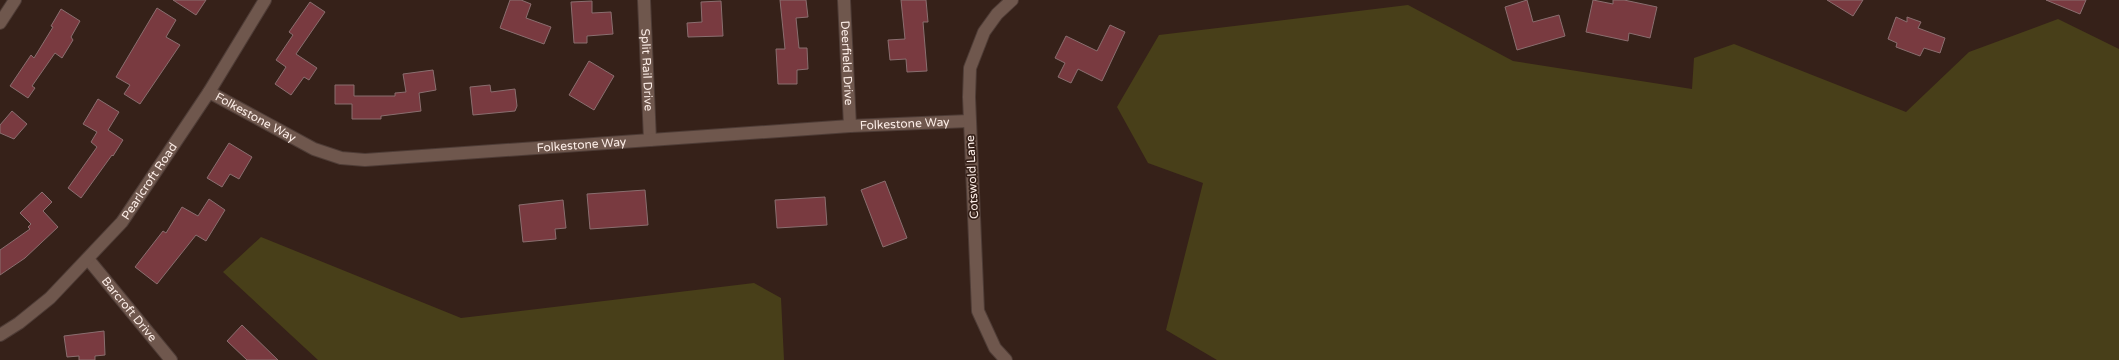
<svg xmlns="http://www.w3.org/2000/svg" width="2119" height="360" viewBox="0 0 2119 360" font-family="'Varela Round',sans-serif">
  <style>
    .green { fill: #483f19 }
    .building { fill: #793a40; stroke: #8a6e6f }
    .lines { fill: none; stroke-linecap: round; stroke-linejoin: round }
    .street-casing { stroke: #4e3c36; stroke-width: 14 }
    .street { stroke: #6f574d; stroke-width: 12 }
    .labels { text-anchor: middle; stroke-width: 3.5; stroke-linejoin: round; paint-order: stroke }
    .street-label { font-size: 12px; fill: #fbece6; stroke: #362119 }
  </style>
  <rect width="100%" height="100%" fill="#362119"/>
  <g class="green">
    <polygon points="1408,5 1513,61 1692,89 1694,58 1734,44 1906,112 1969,52 2058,19 2119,49 2119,360 1217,360 1166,330 1203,183 1148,163 1117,107 1159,35"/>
    <polygon points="261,237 461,318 754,283 781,298 784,360 318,360 223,272"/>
  </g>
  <g class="building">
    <polygon points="173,0 206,0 196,15"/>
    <polygon points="510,0 521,0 531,4 526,18 551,27 544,44 500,28"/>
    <polygon points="780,0 806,0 808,17 796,18 799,48 807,48 808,69 797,70 797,84 778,84 776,49 785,49"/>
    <polygon points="901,0 926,0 928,22 923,22 927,71 907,72 906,59 890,60 888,40 905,39"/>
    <polygon points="1527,0 1533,22 1559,15 1565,36 1517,50 1505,7"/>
    <polygon points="1593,0 1613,4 1613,0 1624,0 1657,7 1650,38 1629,33 1628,41 1586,32"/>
    <polygon points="1827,0 1863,0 1853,16"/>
    <polygon points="2046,0 2086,0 2080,14"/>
    <polygon points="592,1 592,13 611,12 613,34 587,36 587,43 574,43 571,2"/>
    <polygon points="721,1 723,36 688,37 687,23 702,22 701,2"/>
    <polygon points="310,2 325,12 296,54 317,68 309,80 304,77 291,95 275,84 286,67 276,60 293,35 289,32"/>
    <polygon points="157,8 176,20 166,37 180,45 140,104 124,94 130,85 116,77"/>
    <polygon points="61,9 80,21 71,37 73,40 62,58 55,53 32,86 35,88 28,98 10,86 31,55 34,58 53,27 51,26"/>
    <polygon points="1896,17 1907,22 1907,17 1921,22 1918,28 1945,38 1940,53 1924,48 1920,56 1896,47 1897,43 1888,39"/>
    <polygon points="1110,25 1125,32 1102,81 1078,69 1071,83 1058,77 1065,63 1055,58 1066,36 1097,51"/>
    <polygon points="589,61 614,76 594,110 569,95"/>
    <polygon points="433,70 436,90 419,93 421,111 381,116 381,119 352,119 352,104 335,104 335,85 354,85 354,96 395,96 395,93 406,92 403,74"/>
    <polygon points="490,85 491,92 515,89 517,106 515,111 473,115 470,87"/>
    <polygon points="98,99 119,112 108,130 123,140 113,156 112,155 81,198 68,188 97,147 91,142 97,132 83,124"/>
    <polygon points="12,111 27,124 14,139 0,133 0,125"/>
    <polygon points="229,143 252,157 239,179 230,174 222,187 207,178"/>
    <polygon points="885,181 907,238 883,247 861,190"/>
    <polygon points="645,190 648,225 590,229 587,194"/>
    <polygon points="42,192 52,202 43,211 58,227 25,258 0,275 0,250 30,229 28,227 31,224 20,213"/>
    <polygon points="825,197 827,225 777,228 775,200"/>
    <polygon points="209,199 225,210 206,241 196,235 157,284 135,267 163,231 166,233 182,207 198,216"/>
    <polygon points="563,200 566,228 555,229 556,239 523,242 519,205"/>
    <polygon points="242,325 278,360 247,360 227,341"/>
    <polygon points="104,331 105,355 95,356 95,360 79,360 79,356 67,357 64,336"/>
  </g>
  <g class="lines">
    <g class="street-casing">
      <g id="street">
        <path id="s1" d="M644 0 650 140"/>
        <path id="s2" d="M844 0 850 126"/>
        <polyline points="0,23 15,0"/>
        <path id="s3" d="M209 92 314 149 341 158 365 160 850 126 969 121"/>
        <path id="s4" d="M88 259 171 360"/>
        <path id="s5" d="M0 335 19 323 50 298 122 222 209 92 265 0"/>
        <polyline points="1006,360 995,348 978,311 969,97 970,68 984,32 997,14 1012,0"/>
      </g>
    </g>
    <use href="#street" class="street"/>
  </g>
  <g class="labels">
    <g class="street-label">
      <text dy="4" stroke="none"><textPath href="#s2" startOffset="63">Deerfield Drive</textPath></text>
      <text dy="4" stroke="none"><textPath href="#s1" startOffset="70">Split Rail Drive</textPath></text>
      <text dy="4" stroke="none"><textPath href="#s3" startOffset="53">Folkestone Way</textPath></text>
      <text dy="4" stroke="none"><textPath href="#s3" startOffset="713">Folkestone Way</textPath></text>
      <text dy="4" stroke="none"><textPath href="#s3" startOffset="389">Folkestone Way</textPath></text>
      <text transform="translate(972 177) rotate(-93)" y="4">Cotswold Lane</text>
      <text dy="4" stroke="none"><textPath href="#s5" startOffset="216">Pearlcroft Road</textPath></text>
      <text dy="4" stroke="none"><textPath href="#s4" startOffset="65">Barcroft Drive</textPath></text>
    </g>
  </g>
</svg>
